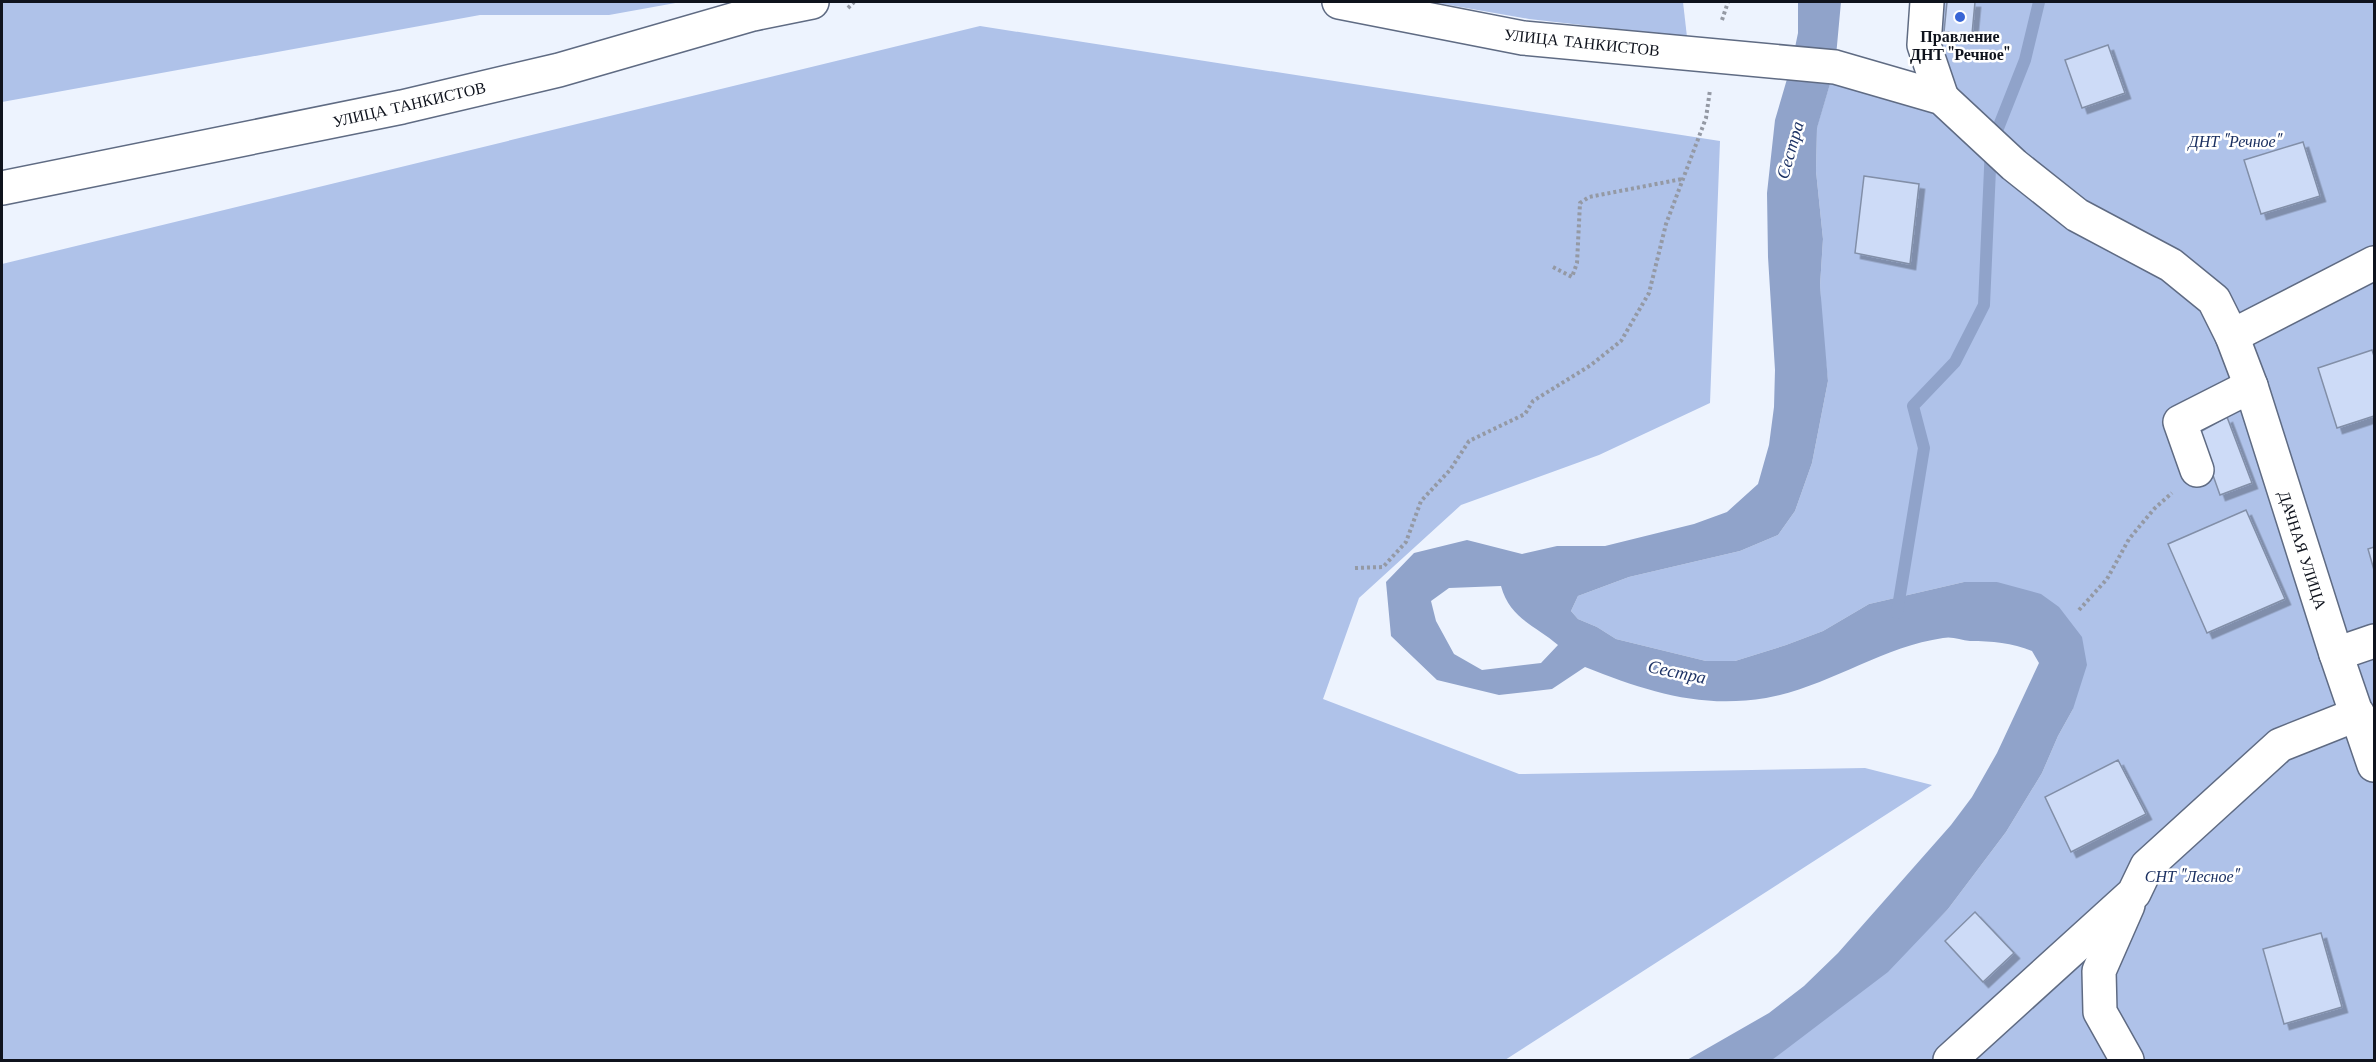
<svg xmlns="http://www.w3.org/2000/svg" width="2376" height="1062" viewBox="0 0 2376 1062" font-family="'Libre Baskerville',serif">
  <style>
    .green { fill: #afc2e9 }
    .water { fill: #90a3ca; fill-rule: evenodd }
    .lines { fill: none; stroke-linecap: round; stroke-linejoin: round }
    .stream { stroke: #90a3ca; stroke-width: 12 }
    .building { fill: #cddbf7; stroke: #828fa8; stroke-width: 1.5; filter: url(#shadow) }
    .minor-casing { stroke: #5f6b83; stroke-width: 36 }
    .path { stroke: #9499a4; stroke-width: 4; stroke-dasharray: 3 3; stroke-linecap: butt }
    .minor { stroke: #fff; stroke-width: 33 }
    .poi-dot { fill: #3865d5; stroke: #fff; stroke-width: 2 }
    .labels { text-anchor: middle; stroke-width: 5; stroke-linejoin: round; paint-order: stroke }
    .poi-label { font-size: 16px; font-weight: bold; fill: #0f131d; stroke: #fff }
    .street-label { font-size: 16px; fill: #0f131d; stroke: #fff }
    .park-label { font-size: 16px; font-style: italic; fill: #1b3061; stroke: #fff }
    .water-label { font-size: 18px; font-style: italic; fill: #1f3466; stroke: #fff }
  </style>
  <defs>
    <filter id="shadow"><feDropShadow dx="5.5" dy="5.5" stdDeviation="0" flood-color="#0004"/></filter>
  </defs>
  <rect width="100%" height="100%" fill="#edf3fe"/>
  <g class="green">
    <polygon points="2,2 681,2 609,15 480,15 2,102"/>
    <polygon points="1432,2 1683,2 1687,37 1529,19"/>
    <polygon points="1927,2 2374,2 2374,1060 1772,1060 1921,936 1948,909 2006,832 2042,773 2058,736 2073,709 1997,582 1964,582 1869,604 1823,631 1786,645 1735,661 1706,661 1616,639 1597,627 1578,619 1571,611 1578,596 1629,577 1740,551 1778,535 1795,511 1812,463 1828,381 1822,326 1820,286 1823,239 1816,171 1817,127 1831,80 1950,106"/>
    <polygon points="980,26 1720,141 1710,403 1599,455 1461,505 1359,598 1323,699 1519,774 1865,768 1932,785 1505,1060 2,1060 2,264"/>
  </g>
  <path class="water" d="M1798 2H1841L1835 67 1817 128 1816 171 1823 239 1820 286 1828 381 1812 463 1795 511 1778 535 1740 551 1629 577 1578 596 1571 611 1578 619 1597 627 1616 639 1706 661H1735L1786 645 1823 631 1869 604 1964 582H1997L2041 594 2059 607 2082 637 2087 665 2073 709 2058 736 2042 773 2006 832 1948 909 1888 972 1772 1060H1687L1769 1013 1804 986 1838 953 1951 825 1972 797 1997 753 2039 663 2032 651C2012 643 1992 641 1970 641 1961 640 1952 636 1943 638 1881 647 1828 687 1766 698 1699 709 1646 691 1585 667L1552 689 1499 695 1437 680 1391 636 1386 582 1414 553 1467 540 1522 554 1557 546H1605L1694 524 1727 512 1758 484 1769 445 1774 407 1775 370 1768 257 1767 193 1775 120 1792 62 1798 33ZM1501 586C1510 619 1535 625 1558 645L1541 663 1482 670 1454 654 1436 621 1431 601 1449 588Z"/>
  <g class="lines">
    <polyline class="stream" points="1897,613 1924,448 1913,406 1955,362 1984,305 1991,146 2025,60 2039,2"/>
  </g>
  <g class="building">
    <polygon points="1947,2 1975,2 1972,34 1944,32"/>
    <polygon points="2108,45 2125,93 2082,108 2065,60"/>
    <polygon points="2303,142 2320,196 2261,214 2244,160"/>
    <polygon points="1864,176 1919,184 1910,264 1855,253"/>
    <polygon points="2372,350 2374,356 2374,416 2337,428 2318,368"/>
    <polygon points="2227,417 2252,483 2220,495 2198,433"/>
    <polygon points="2246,510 2285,599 2207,633 2168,544"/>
    <polygon points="2374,547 2374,570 2368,549"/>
    <polygon points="2118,760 2146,814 2071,852 2045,797"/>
    <polygon points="1975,912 2014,953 1983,982 1945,941"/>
    <polygon points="2321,933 2342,1007 2284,1024 2263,949"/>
  </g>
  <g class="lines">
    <g class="minor-casing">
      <g id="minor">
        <polyline points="1339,2 1523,38 1835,67 1942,98 2014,165 2077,215 2171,265 2214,300 2232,336 2251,386 2336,654 2374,765"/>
        <polyline points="1927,2 1924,45 1942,98"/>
        <polyline points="2,188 402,107 559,70 753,14 812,2"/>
        <polyline points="2232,336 2374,263"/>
        <polyline points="2197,470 2180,422 2251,386"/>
        <polyline points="2336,654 2374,641"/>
        <polyline points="1950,1060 2134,893 2147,866 2280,745 2358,714"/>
        <polyline points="2127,1060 2100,1012 2099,971 2128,905"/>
      </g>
    </g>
    <g class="path">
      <polyline points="848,8 854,2"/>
      <polyline points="1722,20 1728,2"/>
      <polyline points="1553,267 1572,277 1577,263 1580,203 1589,197 1682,179"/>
      <polyline points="1355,568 1383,567 1406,542 1421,501 1450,470 1469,441 1525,414 1533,401 1591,365 1621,341 1649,293 1666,224 1706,118 1710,90"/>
      <polyline points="2079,610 2107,579 2129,539 2154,509 2172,493"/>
    </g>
    <use href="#minor" class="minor"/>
  </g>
  <circle class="poi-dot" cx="1960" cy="17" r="6"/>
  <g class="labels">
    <g class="poi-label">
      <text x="1960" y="42">Правление<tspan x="1960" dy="18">ДНТ "Речное"</tspan></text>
    </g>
    <g class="street-label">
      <text transform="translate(1582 42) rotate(6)" y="6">УЛИЦА ТАНКИСТОВ</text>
      <text transform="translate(409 104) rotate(-13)" y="6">УЛИЦА ТАНКИСТОВ</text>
      <text transform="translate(2303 550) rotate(72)" y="6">ДАЧНАЯ УЛИЦА</text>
    </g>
    <g class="park-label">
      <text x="2235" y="147">ДНТ "Речное"</text>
      <text x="2192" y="882">СНТ "Лесное"</text>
    </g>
    <g class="water-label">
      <text transform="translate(1790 150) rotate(-74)" y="6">Сестра</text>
      <text transform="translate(1677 672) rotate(12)" y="6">Сестра</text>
    </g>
  </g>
  <rect width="2376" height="1062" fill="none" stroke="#0f131d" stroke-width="6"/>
</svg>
